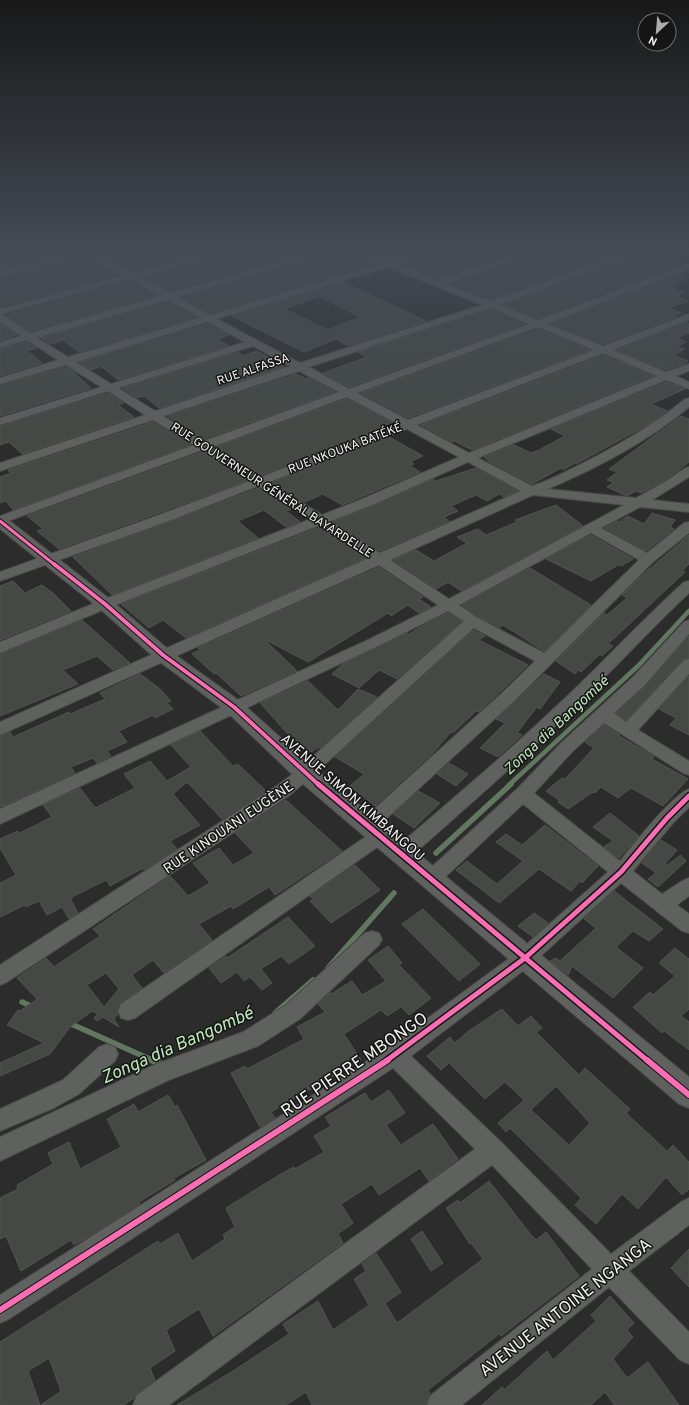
<svg xmlns="http://www.w3.org/2000/svg" width="689" height="1405" viewBox="0 0 689 1405" font-family="Overpass,sans-serif">
  <style>
    .lines { fill: none; stroke-linecap: round; stroke-linejoin: round }
    .stream-far2 { stroke: #627760; stroke-width: 4.5 }
    .stream-far1 { stroke: #627760; stroke-width: 5.5 }
    .stream { stroke: #627760; stroke-width: 7 }
    .building { fill: #444944; stroke: #525352; fill-rule: evenodd }
    .minor-casing { stroke: #484948; stroke-width: 2 }
    .tertiary-casing { stroke: #484948; stroke-width: 2 }
    .minor { fill: #5f615f; fill-rule: evenodd }
    .tertiary { fill: #5f615f; fill-rule: evenodd }
    .cycleway-far3-casing { stroke: #141514; stroke-width: 5 }
    .cycleway-far2-casing { stroke: #141514; stroke-width: 6 }
    .cycleway-far1-casing { stroke: #141514; stroke-width: 8 }
    .cycleway-casing { stroke: #141514; stroke-width: 8 }
    .cycleway-far3 { stroke: #f96db3; stroke-width: 3 }
    .cycleway-far2 { stroke: #f96db3; stroke-width: 4 }
    .cycleway-far1 { stroke: #f96db3; stroke-width: 5 }
    .cycleway { stroke: #f96db3; stroke-width: 6 }
    .labels { text-anchor: middle; stroke-width: 3; stroke-linejoin: round; paint-order: stroke }
    .far-street-label { font-size: 12px; fill: #f2f3f1; stroke: #141514 }
    .street-label { font-size: 14px; fill: #f2f3f1; stroke: #141514 }
    .water-label { font-size: 15px; font-style: italic; fill: #bde7ba; stroke: #141514 }
    .near-street-label { font-size: 17px; fill: #f2f3f1; stroke: #141514 }
    .near-water-label { font-size: 18px; font-style: italic; fill: #bde7ba; stroke: #141514 }
  </style>
  <rect width="100%" height="100%" fill="#2b2c2b"/>
  <g class="lines">
    <polyline class="stream-far2" points="509,785 638,666 689,611"/>
    <g class="stream-far1">
      <polyline points="436,853 511,784"/>
      <polyline points="328,968 394,893"/>
      <polyline points="22,1002 33,1007"/>
      <polyline points="275,1013 313,980"/>
      <polyline points="69,1023 154,1061"/>
    </g>
    <polyline class="stream" points="152,1060 164,1065"/>
  </g>
  <g class="building">
    <polygon points="0,247 71,247 73,250 0,269 0,265 10,263 0,256 8,253"/>
    <polygon points="93,247 219,247 132,271 94,251"/>
    <polygon points="242,247 322,248 170,291 143,277 240,250"/>
    <polygon points="377,247 390,247 394,249 411,247 419,251 389,259 366,250"/>
    <polygon points="455,247 532,247 437,278 422,271 402,264"/>
    <polygon points="553,247 636,247 491,299 450,284"/>
    <polygon points="658,249 683,259 672,263 678,265 538,318 504,305 640,254 640,255"/>
    <polygon points="332,254 336,256 352,254 376,264 210,313 181,297"/>
    <polygon points="83,256 118,276 0,307 0,278"/>
    <polygon points="689,271 689,273 679,277 686,279 675,283 678,284 670,287 684,293 676,296 688,301 668,308 681,313 674,316 676,317 603,344 551,324"/>
    <polygon points="129,281 156,296 30,331 6,315"/>
    <path d="M343 282 426 321 348 346 336 339 304 352 232 316ZM319 296 360 317 328 330 285 309Z"/>
    <polygon points="168,302 196,318 79,352 63,340 50,344 41,338"/>
    <polygon points="490,310 525,324 349,387 323,373 367,357 358,352"/>
    <polygon points="688,322 689,333 677,338 686,342 677,346 685,349 673,355 688,361 681,365 666,370 617,350"/>
    <polygon points="0,324 17,335 0,340"/>
    <polygon points="208,324 229,335 218,339 228,346 118,380 101,366 91,370 80,362"/>
    <polygon points="538,329 590,350 408,418 361,393"/>
    <polygon points="27,342 37,348 27,351 42,363 0,376 0,349"/>
    <polygon points="257,351 284,367 159,408 144,396 137,398 122,388 238,352 243,356"/>
    <polygon points="603,355 653,376 472,450 454,441 452,442 421,425"/>
    <polygon points="66,367 77,374 75,374 91,388 0,416 0,385"/>
    <polygon points="296,374 306,379 309,378 335,392 204,439 167,416"/>
    <polygon points="666,382 685,389 651,404 667,411 649,424 576,464 575,463 563,470 561,468 532,484 491,463 484,457 514,445 531,453 539,450 565,436 551,429"/>
    <polygon points="108,393 124,403 118,405 134,417 22,454 9,442 0,445 0,426"/>
    <polygon points="347,399 392,422 375,430 377,431 261,475 215,447"/>
    <polygon points="681,416 689,419 689,462 667,479 641,493 636,491 627,496 607,487 614,482 607,480 617,472 609,469"/>
    <polygon points="153,422 191,445 13,510 6,501 0,503 0,477 11,473 8,470"/>
    <polygon points="389,437 423,456 410,462 414,464 410,466 420,472 342,505 323,494 305,502 272,482"/>
    <polygon points="202,452 247,481 59,549 37,531 43,529 27,516"/>
    <polygon points="476,468 518,491 504,497 499,494 487,501 476,495 451,506 458,511 444,517 449,521 380,551 334,521 378,504 433,479 436,481"/>
    <polygon points="258,488 291,509 286,511 300,522 286,527 264,510 238,521 258,538 112,595 73,557 170,522"/>
    <polygon points="556,505 583,526 461,591 448,582 436,589 393,560 416,550 434,561 467,543 457,537 478,529 486,535 517,522 515,520"/>
    <polygon points="652,513 675,520 670,527 674,529 646,551 605,528 617,521 619,522 628,516 644,524"/>
    <polygon points="320,527 366,558 186,638 163,620 149,628 121,604"/>
    <polygon points="591,535 633,559 621,566 618,565 591,581 546,559"/>
    <polygon points="689,535 689,564 682,571 685,572 608,644 613,646 602,656 600,654 581,672 578,670 575,674 556,661 604,613 607,615 627,598 622,595 640,577"/>
    <polygon points="379,567 423,597 419,599 431,607 419,613 408,605 391,616 388,613 308,662 264,639 297,671 241,696 216,673 214,674 192,654 201,649 198,648"/>
    <polygon points="530,568 591,605 544,651 503,625 499,628 479,617 462,605"/>
    <polygon points="13,581 25,593 42,585 53,593 71,611 0,640 0,586"/>
    <polygon points="448,613 462,621 397,679 379,670 359,688 332,674 344,663 407,633 409,634 425,624"/>
    <polygon points="82,620 130,663 113,670 97,656 63,670 78,684 0,716 0,654"/>
    <polygon points="474,630 485,636 479,640 528,665 479,712 476,711 453,733 451,732 432,754 375,806 350,786 364,774 335,757"/>
    <polygon points="689,636 689,658 683,659 626,720 616,713 646,686"/>
    <polygon points="140,674 159,688 171,701 167,703 173,709 155,718 153,715 119,731 127,742 107,751 111,756 97,763 93,758 71,767 75,773 1,807 0,804 0,736 10,732 13,737 69,712 70,714 105,699 100,693"/>
    <polygon points="544,674 560,682 540,709 537,707 517,733 522,735 498,757 480,748 505,723 496,719"/>
    <polygon points="689,676 689,735 670,725 676,718 659,709"/>
    <polygon points="308,681 338,710 358,689 377,697 321,748 319,747 311,752 288,734 260,703"/>
    <polygon points="604,725 620,735 619,736 654,756 652,759 688,779 663,806 631,788 618,798 601,787 595,793 593,792 568,809 558,802 560,801 546,791 562,778 565,779 594,748 585,742"/>
    <polygon points="200,731 233,766 238,764 266,791 222,819 187,782 173,794 200,825 170,841 177,849 144,870 143,868 110,886 106,880 70,898 78,913 69,919 62,907 47,915 39,901 26,907 25,905 0,917 0,883 16,875 0,848 0,839 18,831 20,833 52,817 43,805 80,788 95,808 135,788 124,774 150,761 167,781 191,767 171,745"/>
    <polygon points="449,763 468,774 456,786 437,774"/>
    <polygon points="418,791 440,803 414,828 393,814"/>
    <path d="M286 800 342 851 275 895 269 887 233 909 231 906 199 924 212 940 164 973 153 960 132 975 142 988 120 1003 117 1007 118 1014 114 1019 119 1027 103 1017 97 1021 94 1018 98 1014 92 1011 70 1027 50 1054 0 1076V1063L44 1043 7 1025 18 1010 20 1011 37 999 17 978 46 958 54 967 100 936 93 929 170 876 188 896 210 883 193 863 219 848 233 865 254 853 235 833ZM106 973 119 989 104 1007 87 985Z"/>
    <polygon points="610,813 639,836 619,858 604,847 613,841 593,827"/>
    <polygon points="545,825 598,866 582,883 580,881 571,891 539,869 499,903 456,870 467,861 497,884 523,861 496,842 506,834 522,845"/>
    <polygon points="661,840 677,850 665,864 667,865 681,855 686,861 658,887 648,879 656,873 642,863"/>
    <polygon points="355,865 380,890 331,923 310,901 313,899 310,896"/>
    <polygon points="614,891 663,929 649,941 633,931 616,947 643,968 613,998 572,966 568,975 550,961 556,958 560,961 596,928 584,919"/>
    <polygon points="423,909 480,964 459,981 402,924"/>
    <polygon points="534,913 548,923 533,937 518,926"/>
    <polygon points="288,917 315,946 289,964 281,956 261,969 272,983 262,990 250,977 244,981 237,972 221,983 209,968 226,956 227,958"/>
    <polygon points="388,946 402,963 399,965 431,998 409,1015 401,1007 387,1016 381,1010 344,1034 361,1060 271,1112 275,1118 260,1127 231,1073 245,1066 247,1069 304,1039 297,1027 325,1012 318,1004 330,993 331,994 352,981 362,995 386,981 368,960"/>
    <polygon points="675,948 689,959 689,1009 681,1016 689,1022 689,1050 664,1031 662,1033 633,1007 650,992 653,995 675,976 659,963"/>
    <path d="M502 1009 518 1026 531 1016 542 1028 536 1032 579 1075 585 1068 630 1109 626 1113 667 1151 673 1145 689 1162V1189L682 1195 666 1177 638 1209 622 1194 596 1224 575 1205 581 1198 510 1128 506 1132 498 1123 524 1100 505 1082 485 1099 449 1063 441 1070 427 1056 450 1037 455 1043 470 1030ZM556 1086 590 1123 569 1145 531 1110Z"/>
    <polygon points="389,1090 405,1113 386,1125 401,1145 433,1124 458,1159 429,1181 420,1168 379,1195 372,1184 341,1204 353,1223 338,1234 343,1243 213,1336 199,1309 166,1330 175,1351 150,1368 155,1380 136,1394 134,1398 124,1405 41,1405 61,1391 49,1358 28,1371 40,1405 0,1405 0,1342 158,1241 160,1244 178,1233 192,1261 225,1239 223,1235 235,1227 226,1208 279,1175 294,1167 295,1169 324,1152 314,1136 331,1126 325,1117 365,1093 371,1102"/>
    <polygon points="168,1095 175,1107 177,1105 206,1160 174,1178 175,1180 139,1202 140,1204 88,1237 74,1245 71,1240 21,1271 6,1236 0,1239 0,1198 18,1189 17,1185 53,1164 48,1153 69,1142 80,1169 121,1147 107,1119 134,1104 138,1112"/>
    <polygon points="489,1181 532,1236 536,1240 546,1232 579,1276 501,1336 499,1334 428,1390 430,1394 426,1405 312,1405 306,1392 286,1405 177,1405 233,1371 289,1334 283,1324 318,1301 333,1330 369,1305 354,1279 366,1271 362,1264 376,1253 401,1292 385,1303 397,1323 483,1259 471,1243 470,1244 446,1208 458,1200 460,1203"/>
    <polygon points="422,1231 443,1263 431,1271 411,1239"/>
    <polygon points="689,1249 689,1287 671,1268"/>
    <polygon points="610,1296 634,1323 627,1330 633,1337 613,1359 627,1378 648,1362 679,1405 614,1405 605,1392 591,1405 482,1405 502,1387 504,1390 547,1351 553,1360 596,1321 591,1315"/>
  </g>
  <g class="lines">
    <g class="minor-casing">
      <g id="minor">
        <path d="M72 247 92 248 93 250 92 252 132 273 226 247H241L240 249 139 277 170 293 332 247H355L389 261 436 247H450L398 264 437 280 538 247H552L446 284 491 301 641 247H654L500 305 538 320 689 263V269L547 324 603 346 689 314V320L613 350 666 372 689 364V371L676 376 689 382V389L666 380 478 458 532 486C551 480 569 470 587 461 622 443 655 424 685 399L689 398V407C650 440 595 469 548 489L636 498 668 480 685 468 689 467V477L652 500 689 504V512L640 507 601 528 647 553 684 523 689 522V533L653 562 514 701 374 830 368 832 362 830 359 825 362 820 502 693 535 661 474 628 311 777 290 795 7 982 0 985V965L278 785 299 769 464 621 448 611 380 645 0 824V809L370 639 438 605 379 565 0 735V722L369 558 320 525 110 607 0 653V642L100 601 311 519 258 486 169 521 0 581V572L159 515 250 481 202 450 0 524V516L194 445 153 420 0 471V463L145 415 108 391 0 425V418L101 387 66 365 0 384V378L58 360 27 340 0 348V342L21 336 0 322V309L122 276 83 254 0 277V271L76 251ZM344 249 380 264 210 315 177 297ZM388 267 482 305 300 363 217 319ZM129 279 160 296 30 333 2 314ZM168 300 200 318 68 357 37 338ZM490 308 529 324 349 389 309 367ZM208 322 245 342 111 384 76 362ZM538 327 594 350 408 420 357 393ZM253 346 290 366 155 411 118 388ZM603 353 657 376 469 453 417 425ZM299 371 339 392 204 441 163 416ZM347 397 398 424 261 477 212 447ZM407 429 459 457 367 497 322 515 269 482ZM468 462 521 491 380 553 331 521 377 503ZM533 495 624 505 449 599 390 560ZM591 533 639 560 544 653 478 618 459 605Z"/>
        <path d="M689 581V593C658 622 629 653 599 683 538 745 473 802 408 859L401 861 394 859 392 854 394 849C461 792 527 736 589 675 620 644 651 612 684 582Z"/>
        <path d="M689 620V634L645 685 614 713 626 722 684 660 689 659V674L638 730 689 761V775L683 773 604 723 573 751 534 793 620 861C633 845 672 795 689 789V807L673 823 633 871 662 894 682 881 689 878V896L677 905 689 914V933L682 931 621 883 532 964 411 1056 501 1142 611 1254 681 1202 689 1198V1225L629 1271 689 1332V1364L680 1360 609 1287 462 1405H427L431 1395 592 1269 492 1165 169 1405H133L137 1395 475 1149 393 1068 9 1319 0 1323V1295L387 1048 518 952 608 872 523 804 439 883 432 886 425 883 423 878 425 873 517 789 561 743 633 677 684 622Z"/>
        <polygon points="380,829 386,831 389,836 386,841 135,1018 128,1020 121,1018 118,1011 121,1004 374,831"/>
        <polygon points="372,931 379,933 382,939 379,945 300,1019 258,1046 169,1080 0,1161 0,1137 154,1065 243,1032 286,1005 365,933"/>
        <polygon points="107,1044 115,1047 118,1054 115,1061 79,1094 54,1108 0,1131 0,1109 63,1080 99,1047"/>
      </g>
    </g>
    <g class="tertiary-casing">
      <polygon id="tertiary" points="0,516 6,518 111,600 170,651 241,702 313,767 689,1077 689,1108 679,1104 297,779 227,712 156,659 99,608 0,529"/>
    </g>
    <use href="#minor" class="minor"/>
    <use href="#tertiary" class="tertiary"/>
    <g class="cycleway-far3-casing">
      <polyline id="cycleway-far3" points="0,521 55,565"/>
    </g>
    <g class="cycleway-far2-casing">
      <polyline id="cycleway-far2" points="54,564 105,604 163,655 234,707 319,785"/>
    </g>
    <g class="cycleway-far1-casing">
      <g id="cycleway-far1">
        <polyline points="318,784 648,1061"/>
        <polyline points="386,1061 525,958 621,872 667,818 689,796"/>
      </g>
    </g>
    <g class="cycleway-casing">
      <g id="cycleway">
        <polyline points="647,1060 689,1095"/>
        <polyline points="0,1310 388,1060"/>
      </g>
    </g>
    <use href="#cycleway-far3" class="cycleway-far3"/>
    <use href="#cycleway-far2" class="cycleway-far2"/>
    <use href="#cycleway-far1" class="cycleway-far1"/>
    <use href="#cycleway" class="cycleway"/>
  </g>
  <linearGradient id="sky" x2="0" y2="1"><stop stop-color="#181818"/><stop offset="0.56" stop-color="#444b55"/><stop offset="1" stop-color="#444b55" stop-opacity="0"/></linearGradient>
  <rect width="689" height="444" fill="url(#sky)"/>
  <g class="labels">
    <g class="far-street-label">
      <text transform="translate(253 369) rotate(-19)" y="4">RUE ALFASSA</text>
      <text transform="translate(345 448) rotate(-21)" y="4">RUE NKOUKA BATÉKÉ</text>
      <text transform="translate(272 490) rotate(33)" y="4">RUE GOUVERNEUR GÉNÉRAL BAYARDELLE</text>
    </g>
    <g class="street-label">
      <text transform="translate(353 797) rotate(41)" y="5">AVENUE SIMON KIMBANGOU</text>
      <text transform="translate(228 827) rotate(-34)" y="5">RUE KINOUANI EUGÈNE</text>
    </g>
    <g class="water-label">
      <text transform="translate(556 725) rotate(-43)" y="5">Zonga dia Bangombé</text>
    </g>
    <g class="near-street-label">
      <text transform="translate(354 1064) rotate(-34)" y="6">RUE PIERRE MBONGO</text>
      <text transform="translate(565 1307) rotate(-38)" y="6">AVENUE ANTOINE NGANGA</text>
    </g>
    <g class="near-water-label">
      <text transform="translate(177 1045) rotate(-24)" y="6">Zonga dia Bangombé</text>
    </g>
  </g>
  <g transform="translate(657 32) rotate(206)"><circle r="19" fill="#141514" stroke="#6d6e6c"/>
  <path d="M0-3L7 15L0 10L-7 15Z" fill="#acadac"/>
  <text y="-6" font-size="11" font-weight="bold" text-anchor="middle" fill="#f2f3f1">N</text>
  </g>
</svg>
